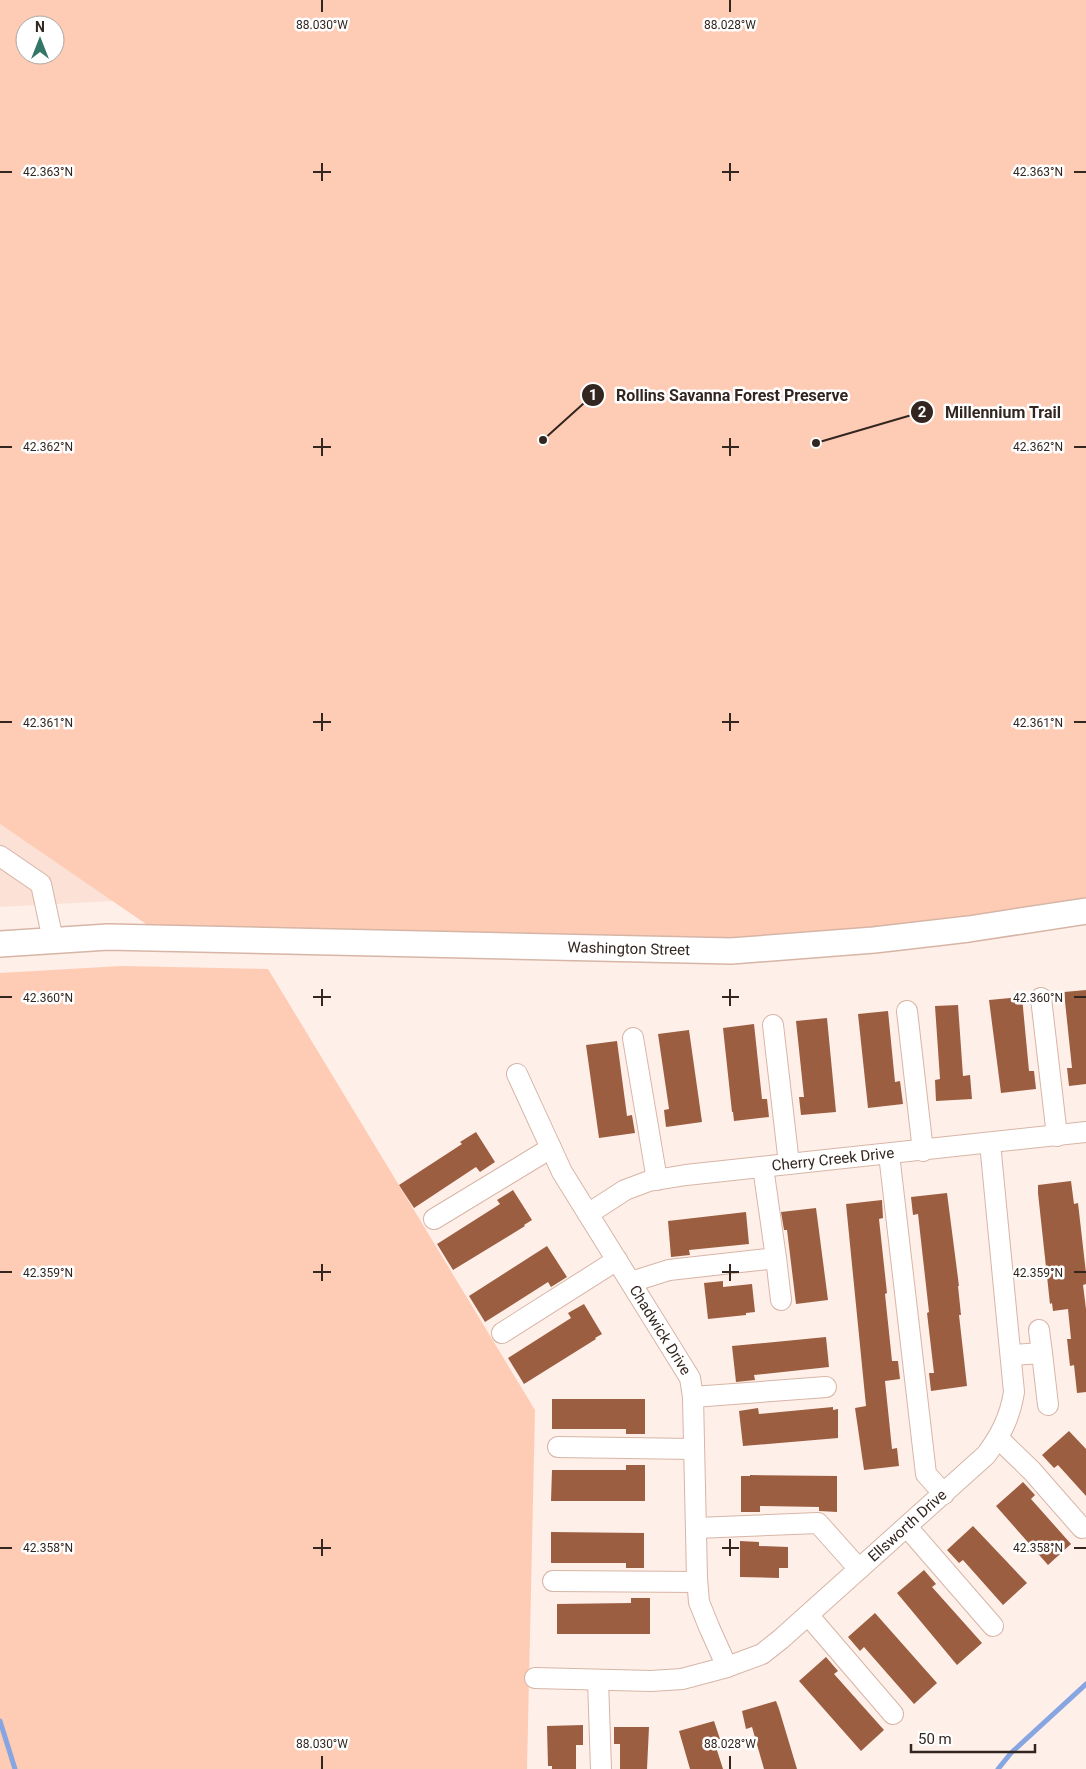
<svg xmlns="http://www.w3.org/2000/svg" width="1086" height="1769" viewBox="0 0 1086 1769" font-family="Roboto,sans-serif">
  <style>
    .built { fill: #fbe1d6 }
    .green { fill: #fecbb4; fill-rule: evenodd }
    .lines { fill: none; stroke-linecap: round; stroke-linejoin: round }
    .stream { stroke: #87a5e0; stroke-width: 5 }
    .building { fill: #9c5e41 }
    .minor-casing { stroke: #d7b5a6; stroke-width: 22 }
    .major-casing { stroke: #d7b5a6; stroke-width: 28 }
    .minor { stroke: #fff; stroke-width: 20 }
    .major { stroke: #fff; stroke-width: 25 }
    .ticks { fill: none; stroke: #332620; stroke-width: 2 }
    .labels { text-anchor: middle; stroke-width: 5; stroke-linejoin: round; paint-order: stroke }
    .street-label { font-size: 15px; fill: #332620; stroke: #fff }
    .ticks-label { font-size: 12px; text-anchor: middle; fill: #332620; stroke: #fff; stroke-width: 5; stroke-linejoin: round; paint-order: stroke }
    .leader { fill: none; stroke: #332620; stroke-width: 2 }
    .callout-dot { fill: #332620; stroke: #fff; stroke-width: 2 }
    .mark-label { font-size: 15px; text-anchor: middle; font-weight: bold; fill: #fff }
    .callout-label { font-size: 16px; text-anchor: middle; font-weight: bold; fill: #332620; stroke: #fff; stroke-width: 5; stroke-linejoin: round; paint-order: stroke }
  </style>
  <rect width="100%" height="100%" fill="#feefe9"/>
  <polygon class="built" points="0,824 113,901 0,907"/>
  <g class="green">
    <path d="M0 0H1086V911L874 940 168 939 0 824ZM25 25H55V55H25Z"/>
    <polygon points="122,966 268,969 535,1410 527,1769 0,1769 0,973"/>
  </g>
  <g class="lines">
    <g class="stream">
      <polyline points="0,1721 15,1769"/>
      <polyline points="998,1769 1011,1753 1086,1684"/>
    </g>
  </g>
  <g class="building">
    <polygon points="1086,990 1086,1084 1069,1086 1067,1068 1072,1068 1064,992"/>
    <polygon points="1022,997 1029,1071 1034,1071 1036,1089 1001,1093 989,1000"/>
    <polygon points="958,1005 963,1076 970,1075 972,1099 936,1101 935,1080 940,1079 935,1006"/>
    <polygon points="888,1011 895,1082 900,1081 903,1104 868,1108 858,1014"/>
    <polygon points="827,1018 836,1112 801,1115 799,1097 804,1097 796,1021"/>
    <polygon points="754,1024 762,1099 767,1099 769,1117 734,1121 733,1112 732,1112 723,1028"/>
    <polygon points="689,1030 702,1122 666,1127 664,1110 669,1109 658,1034"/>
    <polygon points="617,1041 627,1116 632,1115 635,1133 599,1138 586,1045"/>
    <polygon points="476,1132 495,1162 480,1172 476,1167 414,1208 399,1185 462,1144 460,1142"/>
    <polygon points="1071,1181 1074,1204 1078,1203 1086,1273 1086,1284 1083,1285 1086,1309 1086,1392 1077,1393 1074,1365 1070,1366 1067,1339 1071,1339 1068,1309 1053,1311 1052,1303 1050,1304 1038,1193 1038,1185"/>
    <polygon points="513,1190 532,1220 524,1225 525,1226 453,1270 437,1244 500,1204 497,1200"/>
    <polygon points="947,1193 959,1286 958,1286 961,1315 959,1315 967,1386 931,1391 929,1373 934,1373 927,1313 929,1312 918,1214 913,1215 911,1197"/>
    <polygon points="882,1200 883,1218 879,1219 887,1293 885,1294 892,1361 898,1361 900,1379 885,1381 892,1449 897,1448 899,1466 864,1470 855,1408 866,1406 846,1204"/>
    <polygon points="816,1208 828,1300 796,1304 787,1230 784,1230 781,1212"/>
    <polygon points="746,1212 749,1244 689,1250 690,1255 671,1257 668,1221"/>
    <polygon points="547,1246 567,1277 551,1287 548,1282 485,1322 469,1296"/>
    <polygon points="723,1281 723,1287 752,1284 755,1312 746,1313 746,1315 708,1319 704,1283"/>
    <polygon points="584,1304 602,1334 595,1338 596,1339 524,1384 508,1358 571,1318 568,1313"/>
    <polygon points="826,1337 829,1367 754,1375 755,1380 736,1382 732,1346"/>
    <polygon points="552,1399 645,1399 645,1434 626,1434 626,1429 552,1429"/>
    <polygon points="833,1407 833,1410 838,1409 838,1438 743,1446 739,1411 758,1408 759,1414"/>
    <polygon points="1069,1431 1086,1449 1086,1496 1058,1465 1054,1468 1042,1455"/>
    <polygon points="626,1465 645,1465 645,1501 551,1501 552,1470 626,1470"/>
    <polygon points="750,1475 837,1476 837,1512 819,1511 819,1507 760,1506 760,1512 741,1512 741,1476 750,1476"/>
    <polygon points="1023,1482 1035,1495 1031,1499 1071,1544 1048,1565 996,1506"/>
    <polygon points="973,1526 1027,1583 1003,1605 963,1560 959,1563 947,1550"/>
    <polygon points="551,1532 644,1533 644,1568 626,1568 626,1563 551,1563"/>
    <polygon points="740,1541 759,1542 759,1546 788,1547 788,1568 779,1568 779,1578 740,1577"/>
    <polygon points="924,1570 936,1584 932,1587 982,1643 957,1665 897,1593"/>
    <polygon points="631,1598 650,1598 650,1634 557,1634 557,1604 631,1603"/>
    <polygon points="875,1613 937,1683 914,1704 864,1647 860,1651 848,1637"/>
    <polygon points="826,1657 838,1671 834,1674 884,1730 861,1751 799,1681"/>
    <polygon points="776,1701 779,1709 797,1769 764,1769 752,1727 746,1729 742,1711"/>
    <polygon points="714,1721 720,1739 714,1741 723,1769 690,1769 679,1731"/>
    <polygon points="583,1725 583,1745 576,1745 576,1769 552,1769 552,1766 548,1766 547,1726"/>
    <polygon points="614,1727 649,1727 647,1769 620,1769 620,1744 614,1744"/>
  </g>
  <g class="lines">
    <g class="minor-casing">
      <g id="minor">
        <polyline points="0,856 41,884 53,940"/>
        <polyline points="1041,998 1057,1136"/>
        <polyline points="907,1011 923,1151"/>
        <polyline points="773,1025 789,1164"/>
        <polyline points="633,1038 657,1180"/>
        <path id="s1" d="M517 1074 562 1172 690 1378 693 1397 697 1578 699 1602 709 1627 727 1667"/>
        <polyline points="889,1154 926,1474 944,1494"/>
        <path id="s2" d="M588 1214 625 1190 649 1181 686 1175 1086 1132"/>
        <polyline points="434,1219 551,1148"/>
        <polyline points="776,1258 781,1300"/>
        <polyline points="631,1282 669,1270 776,1258 763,1167"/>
        <polyline points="1039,1330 1042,1353"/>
        <polyline points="502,1333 617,1260"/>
        <polyline points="1011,1355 1042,1353 1048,1405"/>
        <polyline points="693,1397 826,1387"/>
        <polyline points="998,1438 1032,1471 1082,1528"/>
        <polyline points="558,1447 694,1449"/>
        <polyline points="907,1527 993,1626"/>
        <polyline points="696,1528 818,1523 859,1569"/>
        <polyline points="553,1581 697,1582"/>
        <polyline points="808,1615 893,1714"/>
        <path id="s3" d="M535 1678 651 1681 682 1679 727 1667 762 1654 781 1639 986 1455C1001 1435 1010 1417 1014 1392L990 1143"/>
        <polyline points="598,1680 601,1769"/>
      </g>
    </g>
    <g class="major-casing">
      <g id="major">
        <path id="s4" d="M0 944 108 937 731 951 874 940 969 929 1086 911"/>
      </g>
    </g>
    <use href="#minor" class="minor"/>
    <use href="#major" class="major"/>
  </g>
  <path class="ticks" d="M322 0V12M730 0V12M322 163V181M730 163V181M0 172H12M313 172H331M722 172H739M1074 172H1086M322 438V456M730 438V456M0 447H12M313 447H331M722 447H739M1074 447H1086M322 713V731M730 713V731M0 722H12M313 722H331M722 722H739M1074 722H1086M322 989V1006M730 989V1006M0 997H12M313 997H331M722 997H739M1074 997H1086M322 1264V1281M730 1264V1281M0 1272H12M313 1272H331M722 1272H739M1074 1272H1086M322 1539V1556M730 1539V1556M0 1548H12M313 1548H331M722 1548H739M1074 1548H1086M322 1756V1769M730 1756V1769"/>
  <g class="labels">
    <g class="street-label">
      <text dy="5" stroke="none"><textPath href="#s4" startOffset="629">Washington Street</textPath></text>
      <text dy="5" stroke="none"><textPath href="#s2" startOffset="255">Cherry Creek Drive</textPath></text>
      <text dy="5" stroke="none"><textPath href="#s1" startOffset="294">Chadwick Drive</textPath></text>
      <text dy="5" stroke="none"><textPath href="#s3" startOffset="425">Ellsworth Drive</textPath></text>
    </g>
  </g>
  <g class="ticks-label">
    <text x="322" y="29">88.030°W</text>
    <text x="730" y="29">88.028°W</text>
    <text x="48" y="176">42.363°N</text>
    <text x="1038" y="176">42.363°N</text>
    <text x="48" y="451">42.362°N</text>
    <text x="1038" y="451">42.362°N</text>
    <text x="48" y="727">42.361°N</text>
    <text x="1038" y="727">42.361°N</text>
    <text x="48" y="1002">42.360°N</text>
    <text x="1038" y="1002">42.360°N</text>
    <text x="48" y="1277">42.359°N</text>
    <text x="1038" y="1277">42.359°N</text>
    <text x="48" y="1552">42.358°N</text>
    <text x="1038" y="1552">42.358°N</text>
    <text x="322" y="1748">88.030°W</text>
    <text x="730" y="1748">88.028°W</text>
  </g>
  <path class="leader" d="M543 440L593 395M816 443L922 412"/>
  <g class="callout-dot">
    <circle cx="543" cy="440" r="5"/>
    <circle cx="816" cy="443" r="5"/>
    <circle cx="593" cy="395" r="12"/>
    <circle cx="922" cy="412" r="12"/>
  </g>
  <g class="mark-label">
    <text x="593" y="400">1</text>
    <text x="922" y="417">2</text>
  </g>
  <g class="callout-label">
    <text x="732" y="401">Rollins Savanna Forest Preserve</text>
    <text x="1003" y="418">Millennium Trail</text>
  </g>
  <g transform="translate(40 40)"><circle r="24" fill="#ffffff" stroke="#ada8a6"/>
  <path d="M0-4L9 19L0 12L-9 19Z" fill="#337566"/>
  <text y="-8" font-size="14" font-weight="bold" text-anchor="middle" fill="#332620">N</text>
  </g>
  <path d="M911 1744v8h124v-8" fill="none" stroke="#332620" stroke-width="2.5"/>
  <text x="918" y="1744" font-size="15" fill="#332620" stroke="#ffffff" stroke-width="4" paint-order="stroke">50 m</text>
</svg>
